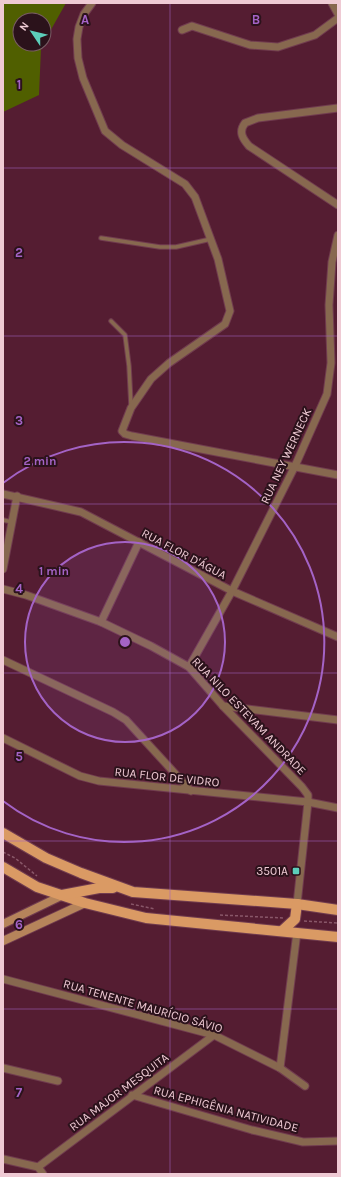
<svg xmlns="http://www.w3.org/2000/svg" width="341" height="1177" viewBox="0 0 341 1177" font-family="Karla,sans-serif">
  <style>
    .grass { fill: #505f00 }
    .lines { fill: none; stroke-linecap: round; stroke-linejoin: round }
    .lane-casing { stroke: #713c4f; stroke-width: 5.5 }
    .street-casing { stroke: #713c4f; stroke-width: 9 }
    .secondary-casing { stroke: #713c4f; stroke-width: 10 }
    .primary-casing { stroke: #713c4f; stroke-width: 12 }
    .path { stroke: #895769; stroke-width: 1.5; stroke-dasharray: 3 2; stroke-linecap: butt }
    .lane { stroke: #87684f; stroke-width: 3.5 }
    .street { stroke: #87684f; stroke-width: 7 }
    .secondary { stroke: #b6845b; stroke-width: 8 }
    .primary { stroke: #da9a64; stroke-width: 10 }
    .grid { fill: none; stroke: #a463c6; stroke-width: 1; stroke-opacity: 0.55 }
    .ring { fill: none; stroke: #a463c6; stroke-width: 2 }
    .poi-dot { fill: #5cceba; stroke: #2b121b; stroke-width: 1.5 }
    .labels { text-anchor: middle; stroke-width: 4; stroke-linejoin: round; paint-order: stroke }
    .street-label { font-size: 12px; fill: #efcad4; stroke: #2b121b }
    .poi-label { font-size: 12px; fill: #efcad4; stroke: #2b121b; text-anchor: end }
    .grid-label { font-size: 13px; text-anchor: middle; font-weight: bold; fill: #a463c6; stroke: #2b121b; stroke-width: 4; stroke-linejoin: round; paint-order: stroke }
    .centre { fill: #a463c6; stroke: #2b121b; stroke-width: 2 }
    .ring-label { font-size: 12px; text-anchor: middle; font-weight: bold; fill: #a463c6; stroke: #2b121b; stroke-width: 4; stroke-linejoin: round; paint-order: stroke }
  </style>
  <rect width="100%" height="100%" fill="#551d32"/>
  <polygon class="grass" points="3,3 66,3 44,42 44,20 20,20 20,44 43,44 41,48 39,95 3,112"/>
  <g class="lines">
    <g class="lane-casing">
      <g id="lane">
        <polyline points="101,238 160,247 176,247 211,239"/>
        <polyline points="111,321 125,335 129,366 131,405"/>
        <polyline points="3,520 12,522"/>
      </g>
    </g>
    <g class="street-casing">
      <g id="street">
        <polyline points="92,3 84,14 79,27 77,39 78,58 83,78 105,131 122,145 185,184 195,197 218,259 230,311 225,324 169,363 151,379 131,408 122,431 125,434 132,436 338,475"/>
        <polyline points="332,3 338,14"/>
        <polyline points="182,30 192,26 250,45 278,47 315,35 338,18"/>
        <path d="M338 108 258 118 245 123C238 132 243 139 249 146L338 205"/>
        <polyline points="3,494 81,512 232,591 338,637"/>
        <polyline points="3,569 17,496"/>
        <polyline points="3,589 26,595 101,622 151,646 189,667 223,706 302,787 308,795 308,802 297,904"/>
        <polyline points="101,622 139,542"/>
        <polyline points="3,660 113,712 126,720 191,791"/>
        <polyline points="189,667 232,591 295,466 327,394 331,363 329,305 332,262 338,235"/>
        <polyline points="223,706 338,720"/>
        <polyline points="3,738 80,776 99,781 308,802 338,808"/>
        <polyline points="3,979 214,1035 280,1068 305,1086"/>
        <polyline points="3,1068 58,1081"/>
        <polyline points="280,1068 297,932"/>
        <polyline points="132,1095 252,1130 303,1142 338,1141"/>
        <polyline points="3,1159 38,1167 43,1174"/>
        <polyline points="38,1167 214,1035"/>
      </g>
    </g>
    <g class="secondary-casing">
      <g id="secondary">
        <polyline points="3,924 61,896"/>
        <polyline points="3,941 85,903"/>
      </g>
    </g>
    <g class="primary-casing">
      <g id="primary">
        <polyline points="3,833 46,858 81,873 133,892 297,904 338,910"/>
        <polyline points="3,867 37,887 85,903 146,918 338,937"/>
        <polyline points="62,895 99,888 113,888"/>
        <polyline points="282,931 295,919 297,904"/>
      </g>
    </g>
    <g class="path">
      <polyline points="3,852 15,858 37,876"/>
      <polyline points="131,904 155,909"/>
      <polyline points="220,915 283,918"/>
      <polyline points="304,921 338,923"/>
    </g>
    <use href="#lane" class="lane"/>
    <use href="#street" class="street"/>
    <use href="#secondary" class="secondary"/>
    <use href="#primary" class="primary"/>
  </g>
  <path class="grid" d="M170 3V1174M3 168H338M3 336H338M3 504H338M3 673H338M3 841H338M3 1009H338"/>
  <circle cx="125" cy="642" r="100" fill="#a463c6" fill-opacity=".12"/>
  <g class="ring">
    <circle cx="125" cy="642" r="100"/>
    <path d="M3 483A200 200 0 1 1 3 801"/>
  </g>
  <rect class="poi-dot" x="292" y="867" width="8" height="8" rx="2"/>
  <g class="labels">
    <g class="street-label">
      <text transform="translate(286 456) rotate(-65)" y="4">RUA NEY WERNECK</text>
      <text transform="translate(184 554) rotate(28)" y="4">RUA FLOR D'ÁGUA</text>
      <text transform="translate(249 716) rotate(46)" y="4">RUA NILO ESTEVAM ANDRADE</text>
      <text transform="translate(167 777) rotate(6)" y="4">RUA FLOR DE VIDRO</text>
      <text transform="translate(143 1006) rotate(16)" y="4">RUA TENENTE MAURÍCIO SÁVIO</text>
      <text transform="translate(119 1092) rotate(-37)" y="4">RUA MAJOR MESQUITA</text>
      <text transform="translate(226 1109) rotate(15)" y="4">RUA EPHIGÊNIA NATIVIDADE</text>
    </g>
    <g class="poi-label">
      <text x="288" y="875">3501A</text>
    </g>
  </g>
  <g class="grid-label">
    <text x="85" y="24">A</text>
    <text x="256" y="24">B</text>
    <text x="19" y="89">1</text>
    <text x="19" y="257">2</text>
    <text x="19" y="425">3</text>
    <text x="19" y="593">4</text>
    <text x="19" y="761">5</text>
    <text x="19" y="929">6</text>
    <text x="19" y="1097">7</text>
  </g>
  <circle cx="125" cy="642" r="6" class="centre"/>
  <g class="ring-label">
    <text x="40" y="465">2 min</text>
    <text x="54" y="575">1 min</text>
  </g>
  <rect width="341" height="1177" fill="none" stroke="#efcad4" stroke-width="8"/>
  <g transform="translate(32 32) rotate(305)"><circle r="19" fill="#2b121b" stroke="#795c65"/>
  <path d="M0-3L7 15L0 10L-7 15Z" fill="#5cceba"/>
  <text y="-6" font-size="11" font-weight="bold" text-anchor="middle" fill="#efcad4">N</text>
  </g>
</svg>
